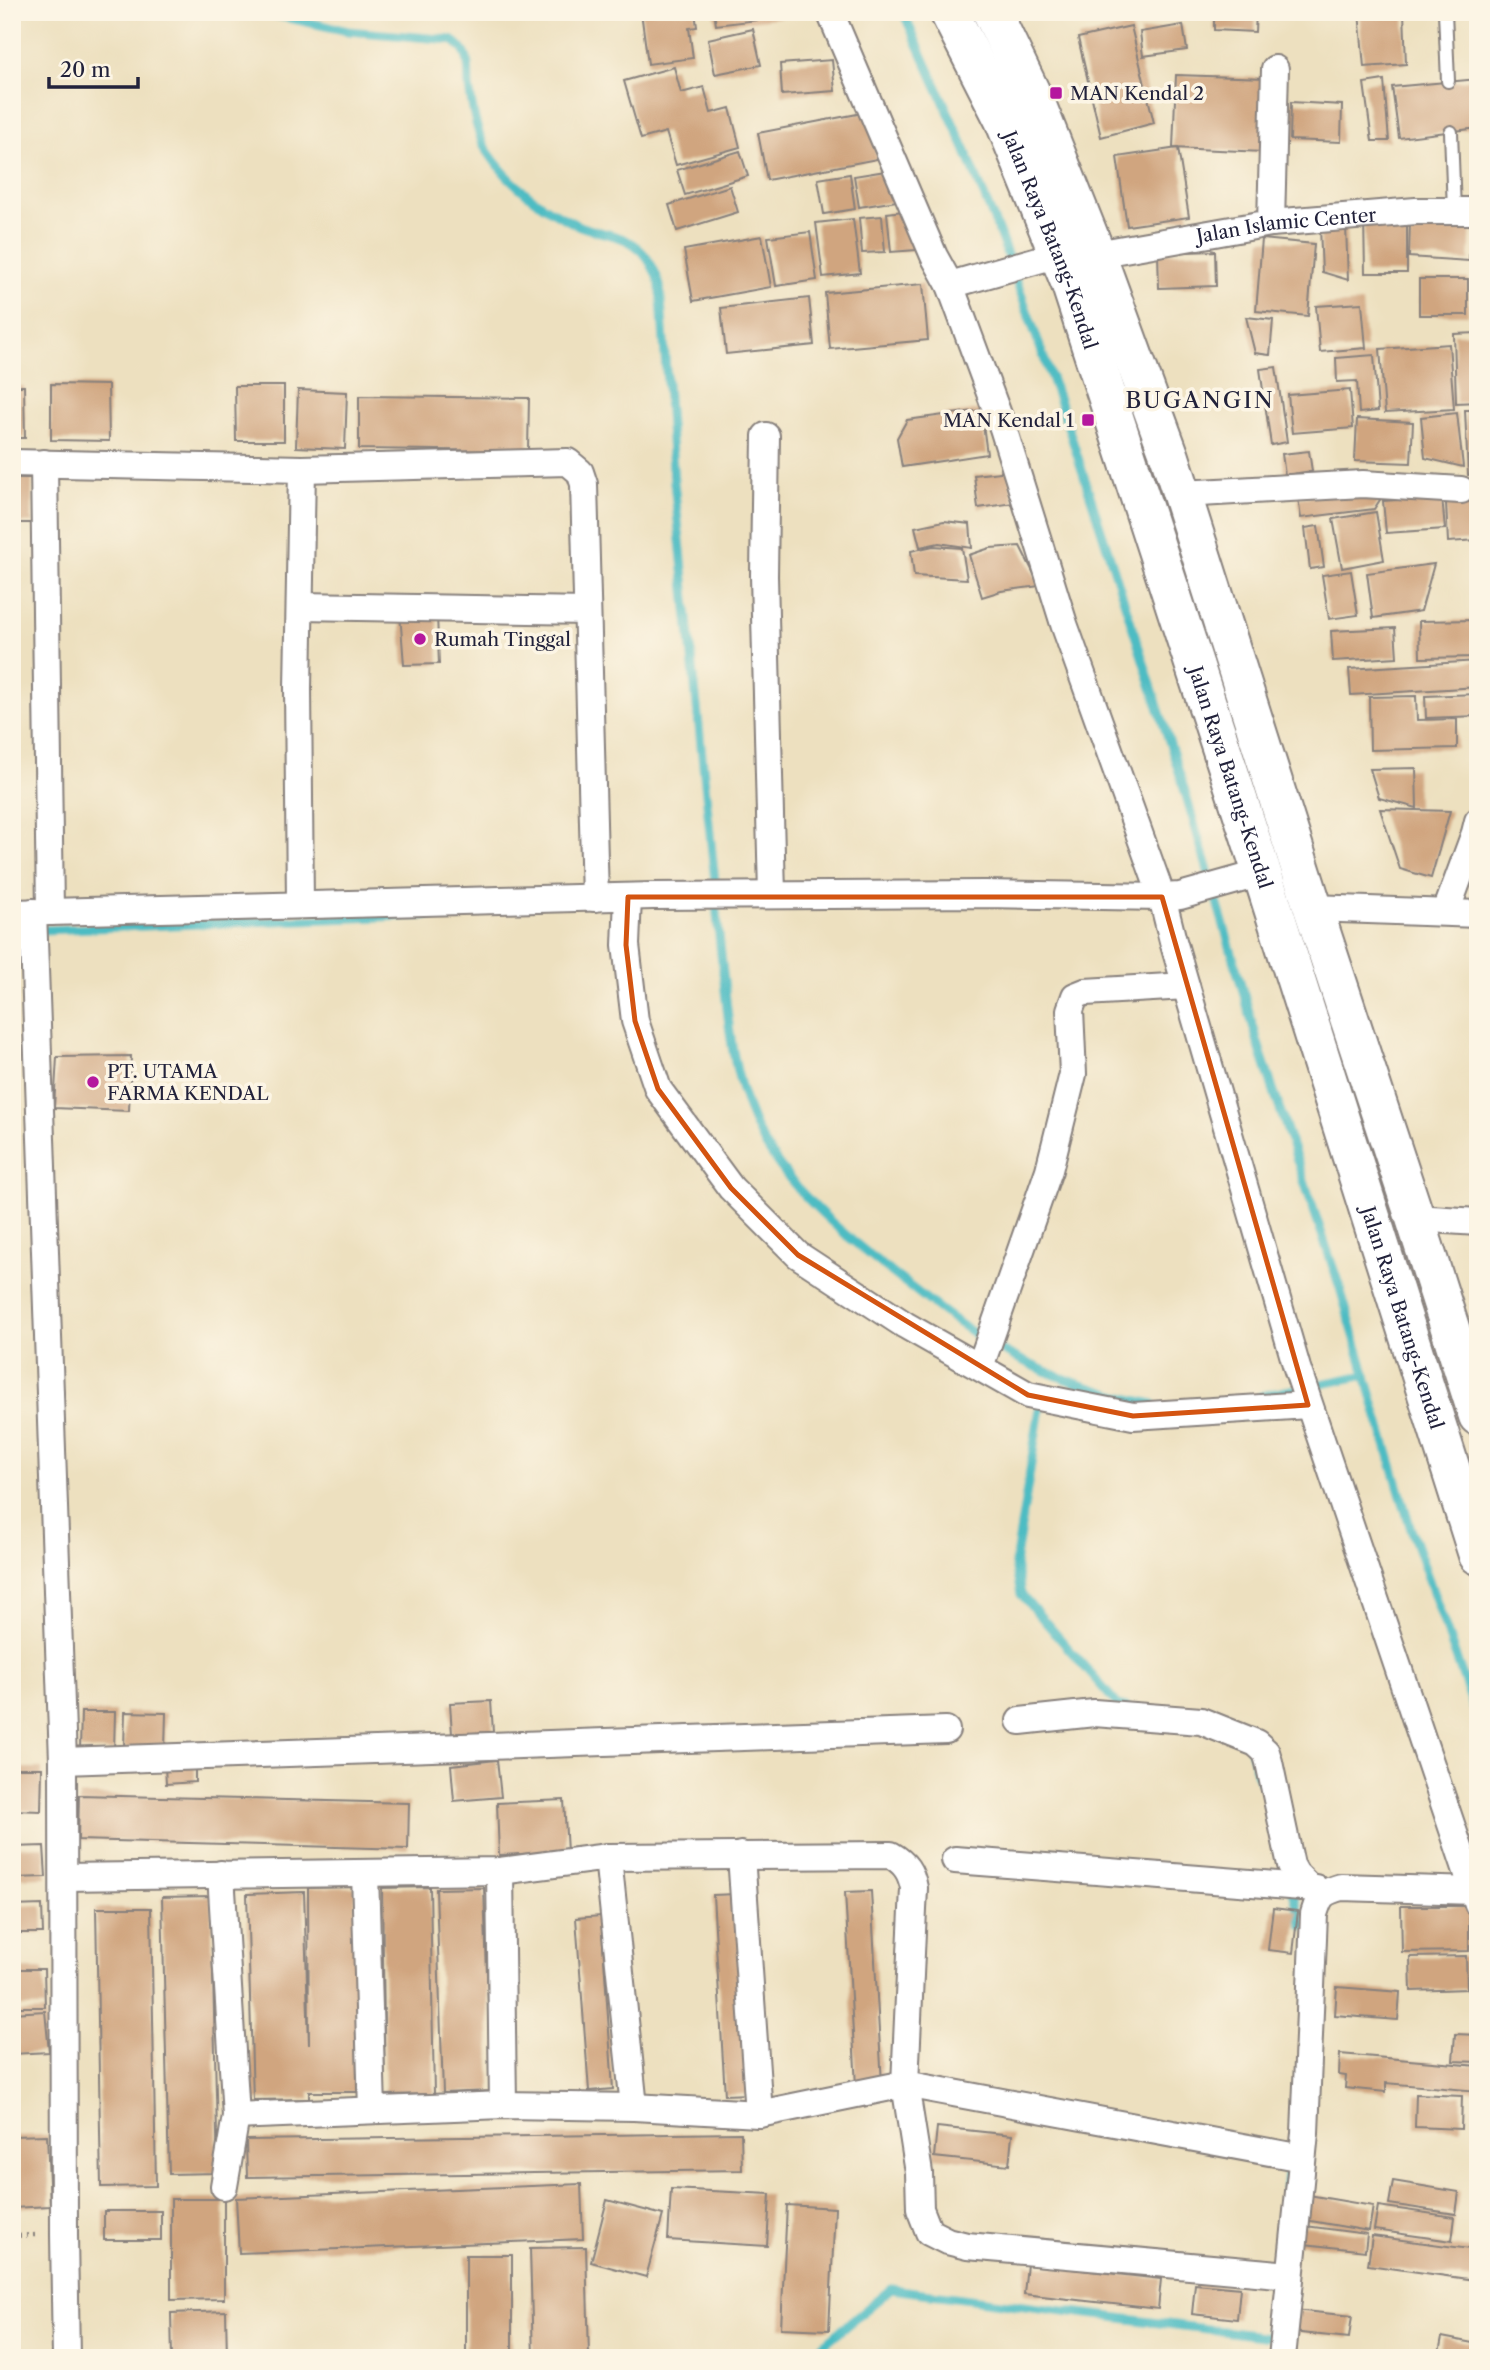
<svg xmlns="http://www.w3.org/2000/svg" width="1490" height="2370" viewBox="0 0 1490 2370" font-family="'Libre Caslon Text',serif">
  <style>
    .lines { fill: none; stroke-linecap: round; stroke-linejoin: round }
    .stream { stroke: #4dbcc3; stroke-width: 9 }
    .building { fill: #d0a57f }
    .service-casing { stroke: #88817d; stroke-width: 16 }
    .minor-casing { stroke: #88817d; stroke-width: 30 }
    .trunk-casing { stroke: #88817d; stroke-width: 42 }
    .path { stroke: #88817d; stroke-width: 4.5; stroke-dasharray: 2 5; stroke-linecap: butt }
    .service { stroke: #fff; stroke-width: 12 }
    .minor { stroke: #fff; stroke-width: 26 }
    .trunk { stroke: #fff; stroke-width: 38 }
    .marked { fill: none; stroke: #d45411; stroke-width: 5; stroke-linejoin: round }
    .poi-dot { fill: #b5179e; stroke: #fcf5e5; stroke-width: 2.5 }
    .labels { text-anchor: middle; stroke-width: 7; stroke-linejoin: round; paint-order: stroke }
    .poi-label { font-size: 19px; fill: #22223b; stroke: #fcf5e5; text-anchor: start }
    .street-label { font-size: 19px; fill: #22223b; stroke: #fcf5e5 }
    .quarter-label { font-size: 23px; letter-spacing: 2px; fill: #22223b; stroke: #fcf5e5 }
  </style>
  <rect width="100%" height="100%" fill="#fcf5e5"/>
  <filter id="ink" filterUnits="userSpaceOnUse"><feTurbulence type="fractalNoise" baseFrequency=".0143" numOctaves="2"/><feDisplacementMap in="SourceGraphic" scale="14" xChannelSelector="R" yChannelSelector="G"/><feConvolveMatrix kernelMatrix="1 2 1 2 8 2 1 2 1" color-interpolation-filters="sRGB"/></filter>
  <filter id="wash" filterUnits="userSpaceOnUse"><feTurbulence type="fractalNoise" baseFrequency=".00686" numOctaves="4" result="noise"/><feDisplacementMap in="SourceGraphic" scale="28" xChannelSelector="R" yChannelSelector="G"/><feGaussianBlur stdDeviation="1.57" result="paint"/><feColorMatrix in="noise" values="0 0 0 0 0 0 0 0 0 0 0 0 0 0 0 0 0 1.4 0 .05"/><feComposite in="paint" operator="in"/></filter>
  <g filter="url(#wash)">
    <rect width="100%" height="100%" fill="#ede0bf"/>
    <g class="lines">
      <g class="stream">
        <path d="M261 12 348 31 452 40C458 44 464 49 466 56 470 65 468 77 469 87 472 106 476 132 486 149 507 182 540 207 575 224 591 232 612 233 626 240 644 248 655 268 660 286L674 482 715 882"/>
        <polyline points="903,12 965,149 1000,235 1063,411 1180,775 1261,1053 1340,1288 1410,1526 1478,1720"/>
        <path d="M716 902C718 929 721 955 724 981 729 1030 734 1076 753 1121 780 1186 857 1246 912 1288 944 1313 977 1338 1013 1356 1058 1379 1104 1394 1153 1404"/>
        <polyline points="42,930 456,914"/>
        <polyline points="12,931 21,931"/>
        <polyline points="1261,1396 1366,1375"/>
        <polyline points="1040,1408 1015,1564 1021,1594 1118,1705 1126,1707"/>
        <polyline points="1250,1748 1260,1781"/>
        <polyline points="1292,1889 1303,1926"/>
        <polyline points="807,2358 891,2289 1270,2337 1289,2158"/>
      </g>
    </g>
    <g id="blocks">
      <g class="building">
        <polygon points="641,12 695,12 697,27 689,28 693,58 648,64"/>
        <polygon points="714,12 808,12 808,14 716,25"/>
        <polygon points="1214,12 1256,12 1255,32 1214,30"/>
        <polygon points="1287,12 1337,12 1337,16 1287,18"/>
        <polygon points="1359,12 1404,12 1406,64 1364,67"/>
        <polygon points="1183,25 1187,50 1143,56 1140,32"/>
        <polygon points="1131,26 1154,123 1101,137 1078,38"/>
        <polygon points="753,29 761,65 715,74 708,39"/>
        <polygon points="832,60 835,91 782,95 780,64"/>
        <polygon points="674,67 681,93 704,87 711,113 730,108 740,147 676,165 666,132 641,139 624,81"/>
        <polygon points="1176,75 1266,78 1264,152 1173,148"/>
        <polygon points="1478,79 1478,128 1399,138 1392,87"/>
        <polygon points="1384,80 1389,141 1372,141 1364,83"/>
        <polygon points="1291,102 1342,105 1341,142 1290,140"/>
        <polygon points="868,112 877,159 767,180 758,133"/>
        <polygon points="1178,148 1189,217 1127,226 1117,157"/>
        <polygon points="740,151 748,176 685,195 677,170"/>
        <polygon points="892,170 897,201 859,207 854,176"/>
        <polygon points="850,174 855,209 824,214 818,179"/>
        <polygon points="730,186 738,212 677,231 669,205"/>
        <polygon points="912,210 916,250 891,252 887,213"/>
        <polygon points="882,216 885,252 862,253 859,218"/>
        <polygon points="1364,217 1407,217 1407,273 1365,273"/>
        <polygon points="853,219 860,273 823,277 816,223"/>
        <polygon points="1410,220 1471,224 1469,261 1409,257"/>
        <polygon points="1346,226 1348,280 1322,272 1320,228"/>
        <polygon points="810,232 817,280 776,286 768,237"/>
        <polygon points="762,236 771,287 693,301 684,250"/>
        <polygon points="1262,239 1314,244 1308,316 1256,311"/>
        <polygon points="1215,251 1216,286 1159,288 1158,253"/>
        <rect x="1419" y="279" width="49" height="36"/>
        <polygon points="923,284 928,340 830,349 825,293"/>
        <polygon points="809,298 814,345 726,354 721,308"/>
        <polygon points="1362,303 1366,348 1320,352 1316,306"/>
        <polygon points="1246,317 1273,320 1270,355 1255,353"/>
        <polygon points="1478,333 1478,402 1456,403 1454,334"/>
        <polygon points="1449,344 1454,409 1385,413 1380,349"/>
        <polygon points="1374,355 1378,411 1359,413 1357,381 1337,382 1336,358"/>
        <polygon points="1276,367 1287,442 1271,445 1260,369"/>
        <polygon points="51,384 108,385 109,441 51,440"/>
        <polygon points="12,386 24,386 25,438 12,438"/>
        <polygon points="235,386 284,386 284,441 236,441"/>
        <polygon points="298,390 347,392 345,449 296,447"/>
        <polygon points="1350,390 1353,428 1292,433 1288,395"/>
        <polygon points="359,396 529,398 528,451 359,449"/>
        <polygon points="981,410 987,454 902,467 897,438 907,420"/>
        <polygon points="1465,410 1478,410 1478,474 1468,475"/>
        <polygon points="1457,413 1463,467 1425,458 1421,417"/>
        <polygon points="1357,419 1413,422 1411,463 1355,461"/>
        <polygon points="1309,451 1312,471 1285,475 1282,454"/>
        <polygon points="1009,471 1014,503 978,508 974,475"/>
        <rect x="12" y="478" width="20" height="45"/>
        <polygon points="1389,486 1374,509 1301,518 1298,498"/>
        <polygon points="1442,497 1445,529 1386,533 1383,501"/>
        <polygon points="1478,501 1478,540 1448,542 1446,503"/>
        <polygon points="1376,512 1384,560 1342,568 1333,519"/>
        <polygon points="944,521 970,524 972,548 939,543 920,547 915,527"/>
        <polygon points="1318,526 1324,567 1310,569 1305,528"/>
        <polygon points="933,546 962,548 967,579 914,576 911,551"/>
        <polygon points="1020,546 1040,586 1001,591 982,597 969,555 990,548"/>
        <polygon points="1434,564 1421,611 1373,618 1367,573"/>
        <polygon points="1351,571 1358,615 1329,619 1322,575"/>
        <polygon points="400,613 437,615 439,664 404,665"/>
        <polygon points="1478,620 1478,657 1420,658 1419,621"/>
        <polygon points="1395,628 1397,657 1333,661 1331,631"/>
        <polygon points="1478,661 1478,687 1351,695 1349,669"/>
        <polygon points="1477,694 1478,716 1426,718 1425,696"/>
        <polygon points="1416,696 1417,720 1457,719 1457,748 1370,750 1369,697"/>
        <polygon points="1416,768 1417,808 1379,798 1370,769"/>
        <polygon points="1380,809 1450,811 1431,878 1400,869"/>
        <polygon points="131,1056 129,1111 54,1108 57,1057"/>
        <polygon points="491,1701 493,1732 452,1734 450,1703"/>
        <polygon points="81,1712 115,1712 114,1751 80,1750"/>
        <polygon points="125,1712 166,1713 165,1749 124,1748"/>
        <polygon points="497,1760 501,1797 454,1801 451,1765"/>
        <polygon points="195,1765 195,1782 166,1784 165,1766"/>
        <polygon points="12,1768 42,1768 41,1811 12,1810"/>
        <polygon points="79,1795 409,1803 408,1849 78,1840"/>
        <polygon points="564,1800 567,1852 499,1855 497,1803"/>
        <polygon points="44,1846 46,1877 12,1878 12,1847"/>
        <polygon points="355,1887 357,2092 309,2092 309,2099 253,2100 247,1894 304,1892 309,2045 308,1888"/>
        <polygon points="430,1887 434,2094 385,2095 382,1888"/>
        <polygon points="484,1888 491,2091 443,2093 436,1889"/>
        <polygon points="871,1891 882,2084 856,2086 845,1892"/>
        <polygon points="737,1894 749,2094 725,2095 713,1895"/>
        <polygon points="211,1896 218,2173 169,2174 162,1897"/>
        <polygon points="42,1905 43,1933 12,1933 12,1906"/>
        <polygon points="1401,1906 1469,1906 1469,1951 1402,1952"/>
        <polygon points="96,1908 151,1908 156,2186 101,2187"/>
        <polygon points="1273,1908 1298,1911 1293,1953 1268,1950"/>
        <polygon points="601,1916 613,2089 589,2091 576,1918"/>
        <polygon points="1466,1956 1467,1989 1411,1991 1410,1957"/>
        <polygon points="12,1969 44,1969 45,2007 12,2007"/>
        <polygon points="1337,1987 1400,1992 1398,2020 1335,2015"/>
        <polygon points="45,2011 49,2052 12,2054 12,2013"/>
        <polygon points="1455,2034 1478,2035 1478,2062 1453,2061"/>
        <polygon points="1340,2054 1478,2066 1478,2091 1386,2083 1386,2092 1345,2088 1346,2076 1339,2075"/>
        <polygon points="1416,2094 1462,2096 1461,2129 1415,2127"/>
        <polygon points="937,2127 1012,2135 1009,2165 934,2157"/>
        <polygon points="741,2133 742,2170 247,2177 246,2140"/>
        <polygon points="47,2135 50,2206 12,2208 12,2136"/>
        <polygon points="1393,2181 1459,2192 1456,2214 1389,2204"/>
        <polygon points="581,2184 583,2239 239,2253 236,2198"/>
        <polygon points="671,2189 770,2194 767,2246 668,2240"/>
        <polygon points="1303,2194 1373,2206 1369,2231 1299,2219"/>
        <polygon points="171,2199 224,2199 224,2299 171,2300"/>
        <polygon points="607,2200 663,2215 646,2277 591,2262"/>
        <polygon points="787,2205 835,2208 829,2330 781,2328"/>
        <polygon points="1378,2206 1455,2217 1452,2241 1374,2230"/>
        <rect x="104" y="2211" width="57" height="29"/>
        <polygon points="1298,2225 1367,2234 1365,2251 1296,2243"/>
        <polygon points="1372,2236 1478,2250 1475,2280 1368,2265"/>
        <polygon points="586,2247 589,2356 533,2358 530,2248"/>
        <polygon points="466,2255 512,2255 512,2355 466,2354"/>
        <polygon points="1027,2264 1161,2279 1158,2309 1024,2294"/>
        <polygon points="1195,2284 1240,2288 1237,2319 1192,2314"/>
        <polygon points="1294,2310 1352,2316 1349,2338 1292,2332"/>
        <polygon points="226,2311 227,2358 172,2358 171,2313"/>
        <polygon points="1442,2337 1478,2344 1478,2358 1438,2358"/>
      </g>
    </g>
  </g>
  <g filter="url(#ink)">
    <use href="#blocks" fill-opacity="0" stroke="#88817d" stroke-width="2"/>
    <g class="lines">
      <g class="service-casing">
        <g id="service">
          <polyline points="1445,12 1448,81"/>
          <polyline points="1451,132 1454,211"/>
        </g>
      </g>
      <g class="minor-casing">
        <g id="minor">
          <polyline points="830,12 934,256 950,285 1003,428 1064,624 1162,897 1173,941 1297,1368 1478,1904"/>
          <polyline points="1271,223 1275,69"/>
          <path id="s1" d="M950 285 1059 254H1096L1271 223 1416 211H1478"/>
          <polyline points="766,436 764,576 772,894"/>
          <polyline points="12,463 302,469 568,462 580,472 584,484 595,898"/>
          <polyline points="44,463 50,912"/>
          <polyline points="1182,494 1363,484 1461,490"/>
          <polyline points="300,606 587,611"/>
          <polyline points="628,897 626,945 635,1021 658,1089 731,1188 798,1255 905,1325 1028,1395 1133,1416 1308,1405"/>
          <polyline points="300,904 298,688 302,469"/>
          <polyline points="1313,908 1478,914"/>
          <polyline points="33,912 63,1761 64,2235 66,2358"/>
          <polyline points="1446,912 1475,833 1478,821"/>
          <polyline points="12,913 653,896 985,894 1162,897 1180,896 1262,873"/>
          <polyline points="1415,1218 1478,1222"/>
          <polyline points="980,1367 1049,1170 1073,1074 1070,1010 1075,996 1085,992 1186,986"/>
          <polyline points="1020,1721 1094,1713 1201,1721 1256,1743 1266,1752 1269,1762 1291,1865 1296,1874 1310,1888"/>
          <polyline points="63,1761 946,1730"/>
          <polyline points="741,1855 759,2114"/>
          <polyline points="608,1857 634,2107"/>
          <polyline points="955,1860 1315,1888"/>
          <polyline points="500,1871 503,2105"/>
          <polyline points="365,1873 372,2110"/>
          <polyline points="221,1874 236,2116 224,2186"/>
          <path d="M64 1877 500 1871 608 1857 891 1855C905 1863 911 1872 914 1888L905 2084 919 2173 920 2209 929 2232 947 2241 967 2246 1290 2275"/>
          <polyline points="236,2116 503,2105 634,2107 759,2114 905,2084 1302,2158"/>
          <path d="M1282 2358 1305 2133 1314 1914C1320 1895 1321 1893 1341 1887L1475 1891"/>
        </g>
      </g>
      <g class="trunk-casing">
        <g id="trunk">
          <path id="s2" d="M949 12 1004 120 1070 282 1262 873 1478 1555"/>
          <polyline points="992,12 1037,106 1096,254 1170,457 1313,908 1415,1218 1478,1416"/>
        </g>
      </g>
      <polyline class="path" points="12,2236 36,2235"/>
      <use href="#service" class="service"/>
      <use href="#minor" class="minor"/>
      <use href="#trunk" class="trunk"/>
    </g>
  </g>
  <path class="marked" d="M628 897H1162L1308 1405 1133 1416 1028 1395 798 1255 731 1188 658 1089 635 1021 626 945Z"/>
  <g class="poi-dot">
    <rect x="1049" y="86" width="14" height="14" rx="3.5"/>
    <rect x="1081" y="413" width="14" height="14" rx="3.5"/>
    <circle cx="420" cy="639" r="7"/>
    <circle cx="93" cy="1082" r="7"/>
  </g>
  <g class="labels">
    <g class="poi-label">
      <text x="1070" y="100">MAN Kendal 2</text>
      <text x="1074" y="427" text-anchor="end">MAN Kendal 1</text>
      <text x="434" y="646">Rumah Tinggal</text>
      <text x="107" y="1078">PT. UTAMA<tspan x="107" dy="22">FARMA KENDAL</tspan></text>
    </g>
    <g class="street-label">
      <text dy="7" stroke="none"><textPath href="#s1" startOffset="343">Jalan Islamic Center</textPath></text>
      <text dy="7" stroke="none"><textPath href="#s2" startOffset="250">Jalan Raya Batang-Kendal</textPath></text>
      <text dy="7" stroke="none"><textPath href="#s2" startOffset="817">Jalan Raya Batang-Kendal</textPath></text>
      <text dy="7" stroke="none"><textPath href="#s2" startOffset="1384">Jalan Raya Batang-Kendal</textPath></text>
    </g>
    <g class="quarter-label">
      <text x="1200" y="408">BUGANGIN</text>
    </g>
  </g>
  <rect width="1490" height="2370" fill="none" stroke="#fcf5e5" stroke-width="42"/>
  <path d="M49 77v10h89v-10" fill="none" stroke="#22223b" stroke-width="3.5"/>
  <text x="60" y="77" font-size="21" fill="#22223b" stroke="#fcf5e5" stroke-width="5" paint-order="stroke">20 m</text>
</svg>
